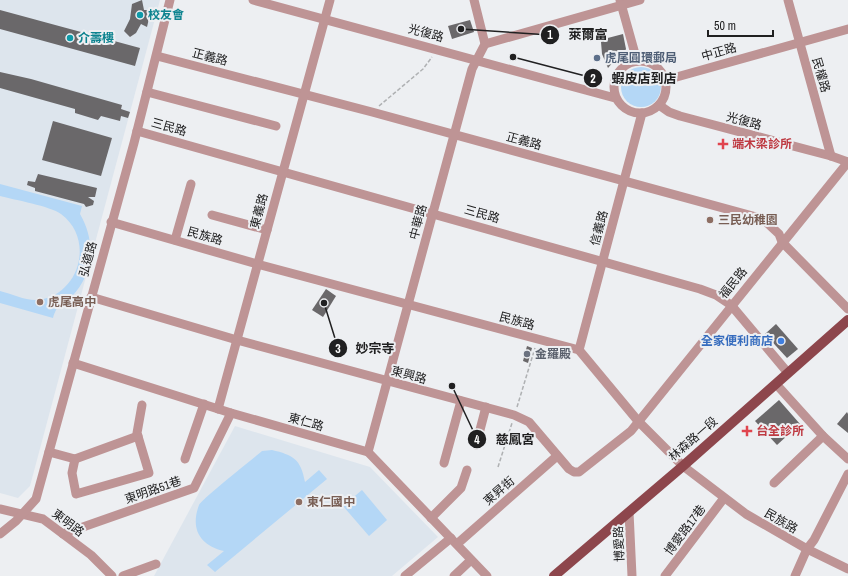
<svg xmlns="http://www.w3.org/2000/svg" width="848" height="576" viewBox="0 0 848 576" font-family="'Archivo Narrow','Noto Sans TC',sans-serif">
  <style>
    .built { fill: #dde5ed }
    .green { fill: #b4d7f6 }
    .building { fill: #6a686a }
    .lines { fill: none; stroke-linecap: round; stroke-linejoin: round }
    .path { stroke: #afb1b3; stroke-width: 1.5; stroke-dasharray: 4 2; stroke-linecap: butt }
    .minor { stroke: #be9495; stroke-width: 9 }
    .major { stroke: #8d464c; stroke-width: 10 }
    .culture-dot { fill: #0f9aa8; stroke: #edeff2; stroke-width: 1.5 }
    .service-dot { fill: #5c6f8a; stroke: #edeff2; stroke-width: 1.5 }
    .health-dot { fill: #e0444e; stroke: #edeff2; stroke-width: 1.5 }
    .education-dot { fill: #8d6e63; stroke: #edeff2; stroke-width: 1.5 }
    .shop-dot { fill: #3f7fe0; stroke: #edeff2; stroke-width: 1.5 }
    .worship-dot { fill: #6b7280; stroke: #edeff2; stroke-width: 1.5 }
    .labels { text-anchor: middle; stroke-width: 4; stroke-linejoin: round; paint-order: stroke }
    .culture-label { font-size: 12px; font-weight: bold; fill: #0d838f; stroke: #edeff2; text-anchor: start }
    .street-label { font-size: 12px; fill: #202021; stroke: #edeff2 }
    .service-label { font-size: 12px; font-weight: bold; fill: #4e5e75; stroke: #edeff2; text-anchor: start }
    .health-label { font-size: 12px; font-weight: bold; fill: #be3a42; stroke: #edeff2; text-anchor: start }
    .education-label { font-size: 12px; font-weight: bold; fill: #785e54; stroke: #edeff2; text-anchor: start }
    .shop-label { font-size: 12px; font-weight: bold; fill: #366cbe; stroke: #edeff2; text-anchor: end }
    .worship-label { font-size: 12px; font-weight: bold; fill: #5b616d; stroke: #edeff2; text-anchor: start }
    .leader { fill: none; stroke: #202021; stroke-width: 1.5 }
    .callout-dot { fill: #202021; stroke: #edeff2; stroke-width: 1.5 }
    .mark-label { font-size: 12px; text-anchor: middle; font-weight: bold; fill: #fff }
    .callout-label { font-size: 13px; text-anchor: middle; font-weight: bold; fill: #202021; stroke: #edeff2; stroke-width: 4; stroke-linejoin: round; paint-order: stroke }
  </style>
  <rect width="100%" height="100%" fill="#edeff2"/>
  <g class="built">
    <polygon points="0,0 160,0 30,486 18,498 0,493"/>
    <polygon points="235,426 370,467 438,537 392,576 154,576"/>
  </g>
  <g class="green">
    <circle cx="641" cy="87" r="20"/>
    <path d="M0 184 82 206 80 214C96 241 94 275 71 297 61 306 57 304 53 318L0 303V291C12 294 26 301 38 300 80 295 95 239 61 214 50 206 15 200 0 196Z"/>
    <path d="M272 450C293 455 301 459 305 482L319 470 327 479 215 572 207 565 224 551C200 545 190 529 199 505 202 499 253 459 262 451Z"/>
    <polygon points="362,490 387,520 369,536 343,506"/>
  </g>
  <g class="building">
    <polygon points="142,0 144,10 151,10 147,27 141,24 136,33 130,37 124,31 130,19 132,4"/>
    <polygon points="0,10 140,48 135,66 0,29"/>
    <polygon points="470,20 474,32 452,39 448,26"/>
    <polygon points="623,34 626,49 623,55 614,61 608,68 602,54 601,42 604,39"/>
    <polygon points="0,72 31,79 122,105 121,109 130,112 128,118 121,116 120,121 101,116 98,120 75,113 75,109 0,88"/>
    <polygon points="53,121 112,138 101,176 42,160"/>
    <polygon points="38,174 97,188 95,197 88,197 94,201 93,205 86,207 84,204 35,191 35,188 27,185 28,181 35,182"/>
    <polygon points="326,289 336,296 323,317 312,310"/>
    <polygon points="776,324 798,349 787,358 765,334"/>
    <polygon points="527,346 532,348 528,363 523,361"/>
    <polygon points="779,400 800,424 777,445 755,421"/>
    <polygon points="847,412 848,414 848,433 837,424"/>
  </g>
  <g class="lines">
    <g class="path">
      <polyline points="379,106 423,69 432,57"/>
      <polyline points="517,407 535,348"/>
      <polyline points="498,467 512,423"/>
    </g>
    <g class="minor">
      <polyline points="253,0 615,98"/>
      <polyline points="620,0 637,61"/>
      <polyline points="788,0 831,156"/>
      <polyline points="485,44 640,0"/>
      <polyline points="157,56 372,112 763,219 779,234 782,242 848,309"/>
      <circle cx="640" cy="87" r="26"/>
      <polyline points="666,80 848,29"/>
      <polyline points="147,92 276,126"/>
      <polyline points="659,105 669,112 680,116 831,156 848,162"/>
      <polyline points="137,131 700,289 716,295 731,305 788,373"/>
      <polyline points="212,215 267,230"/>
      <polyline points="111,222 257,264 579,350 638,421 683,466 746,514 807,549 848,569"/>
      <polyline points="175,240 191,184"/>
      <polyline points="91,297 237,340 514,415 529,422 569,469 574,472 579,472 631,431 848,162"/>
      <polyline points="579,350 642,113"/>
      <polyline points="73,363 231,413 368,452 487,576"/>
      <polyline points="776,384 823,436 848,459"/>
      <polyline points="218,409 330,0"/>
      <polyline points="476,445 486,407"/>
      <polyline points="49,452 75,459 72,473 76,494 149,473 137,433 142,405"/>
      <polyline points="368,452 472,69 485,44 474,0"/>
      <polyline points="75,459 138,436"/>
      <polyline points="185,459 204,404"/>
      <polyline points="444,463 461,401"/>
      <polyline points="774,483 823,436"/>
      <polyline points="0,509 43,519 91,555 112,576"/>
      <polyline points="629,512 632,576"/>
      <polyline points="431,518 461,488 467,470"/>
      <polyline points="0,534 16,521 36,499 134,143 170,0"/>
      <polyline points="63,534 194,488 231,413"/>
      <polyline points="457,544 557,456"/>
      <polyline points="123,576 156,564"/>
      <polyline points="405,576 451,538"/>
      <polyline points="454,576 471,560"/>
      <polyline points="665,576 724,498"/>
      <polyline points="795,576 807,549 814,540 848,474"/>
    </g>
    <polyline class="major" points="554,576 683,466 848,320"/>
  </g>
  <g class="culture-dot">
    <circle cx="140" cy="15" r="4"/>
    <circle cx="70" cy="38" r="4"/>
  </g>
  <circle class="service-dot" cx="597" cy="58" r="4"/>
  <g class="health-dot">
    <path d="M721 138h4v4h4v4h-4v4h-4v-4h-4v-4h4z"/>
    <path d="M745 425h4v4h4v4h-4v4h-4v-4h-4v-4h4z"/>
  </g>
  <g class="education-dot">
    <circle cx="710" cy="220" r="4"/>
    <circle cx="40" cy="302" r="4"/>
    <circle cx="299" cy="502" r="4"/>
  </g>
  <circle class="shop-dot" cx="781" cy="341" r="4"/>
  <circle class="worship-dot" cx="527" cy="354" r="4"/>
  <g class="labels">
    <g class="culture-label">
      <text x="148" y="19">校友會</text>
      <text x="78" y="42">介壽樓</text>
    </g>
    <g class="street-label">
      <text transform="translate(426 33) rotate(15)" y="4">光復路</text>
      <text transform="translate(719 52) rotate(-16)" y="4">中正路</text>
      <text transform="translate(210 57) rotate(14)" y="4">正義路</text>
      <text transform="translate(821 75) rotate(74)" y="4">民權路</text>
      <text transform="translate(744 121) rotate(15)" y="4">光復路</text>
      <text transform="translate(169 127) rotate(16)" y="4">三民路</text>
      <text transform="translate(524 141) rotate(15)" y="4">正義路</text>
      <text transform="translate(259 211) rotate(-75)" y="4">東義路</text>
      <text transform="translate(482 214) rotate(16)" y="4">三民路</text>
      <text transform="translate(418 222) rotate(-75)" y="4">中華路</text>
      <text transform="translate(599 228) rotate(-75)" y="4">信義路</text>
      <text transform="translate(205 236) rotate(16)" y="4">民族路</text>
      <text transform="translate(88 259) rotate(-75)" y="4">弘道路</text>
      <text transform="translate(733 283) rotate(-51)" y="4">福民路</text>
      <text transform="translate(517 321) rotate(15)" y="4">民族路</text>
      <text transform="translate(409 375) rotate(15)" y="4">東興路</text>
      <text transform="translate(306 422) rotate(16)" y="4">東仁路</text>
      <text transform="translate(693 439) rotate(-41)" y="4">林森路一段</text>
      <text transform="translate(153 490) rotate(-19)" y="4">東明路51巷</text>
      <text transform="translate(499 491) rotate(-41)" y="4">東昇街</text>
      <text transform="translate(781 521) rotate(30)" y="4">民族路</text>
      <text transform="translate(68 523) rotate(37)" y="4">東明路</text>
      <text transform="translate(685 530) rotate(-53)" y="4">博愛路17巷</text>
      <text transform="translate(619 544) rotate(-92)" y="4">博愛路</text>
    </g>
    <g class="service-label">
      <text x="605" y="62">虎尾圓環郵局</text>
    </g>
    <g class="health-label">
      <text x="732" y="148">端木梁診所</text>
      <text x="756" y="435">台全診所</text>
    </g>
    <g class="education-label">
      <text x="718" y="224">三民幼稚園</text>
      <text x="48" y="306">虎尾高中</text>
      <text x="307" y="506">東仁國中</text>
    </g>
    <g class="shop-label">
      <text x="773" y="345">全家便利商店</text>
    </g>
    <g class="worship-label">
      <text x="535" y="358">金羅殿</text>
    </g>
  </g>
  <path class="leader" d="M461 29L550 35M513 57L593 78M324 303L338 348M452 386L477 439"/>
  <g class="callout-dot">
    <circle cx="461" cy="29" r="4"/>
    <circle cx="513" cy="57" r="4"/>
    <circle cx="324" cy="303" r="4"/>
    <circle cx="452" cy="386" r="4"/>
    <circle cx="550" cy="35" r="10"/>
    <circle cx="593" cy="78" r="10"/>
    <circle cx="338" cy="348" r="10"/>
    <circle cx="477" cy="439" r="10"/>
  </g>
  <g class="mark-label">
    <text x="550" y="39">1</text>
    <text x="593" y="83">2</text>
    <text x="338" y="353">3</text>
    <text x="477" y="444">4</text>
  </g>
  <g class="callout-label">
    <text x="588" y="39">萊爾富</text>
    <text x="644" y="83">蝦皮店到店</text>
    <text x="375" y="353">妙宗寺</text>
    <text x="515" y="444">慈鳳宮</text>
  </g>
  <path d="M708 30v6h65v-6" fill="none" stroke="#202021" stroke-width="2"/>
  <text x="714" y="30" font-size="12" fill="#202021" stroke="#edeff2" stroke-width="3" paint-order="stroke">50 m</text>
</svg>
